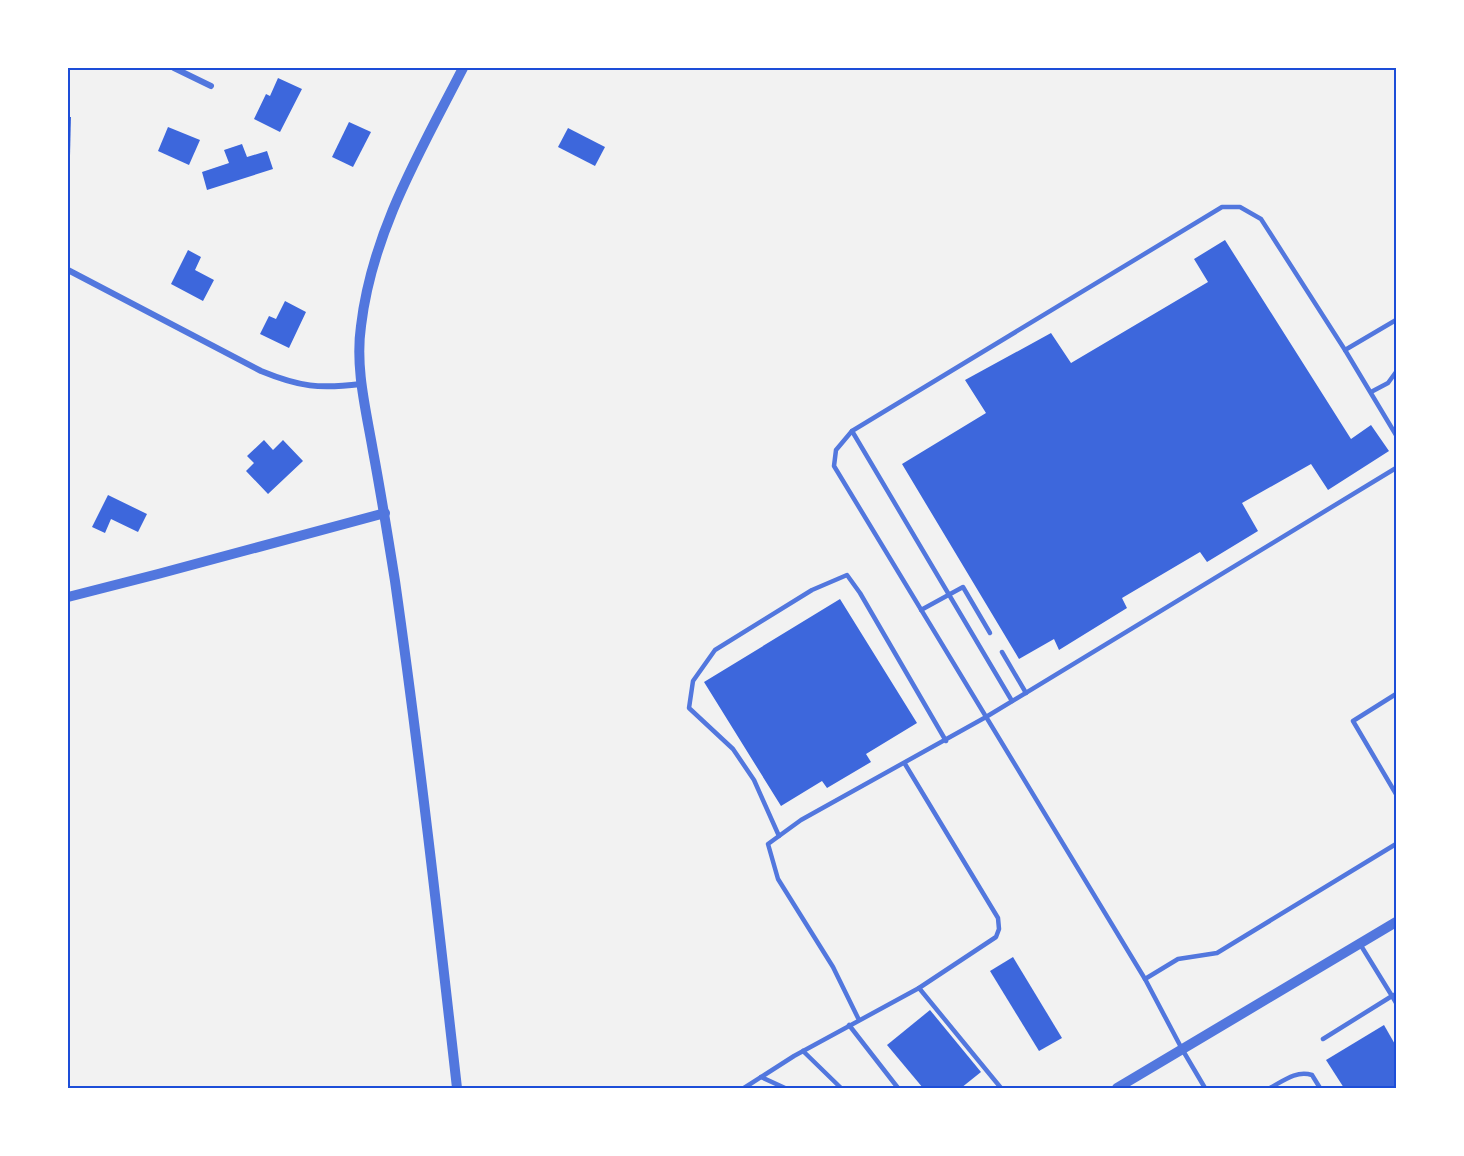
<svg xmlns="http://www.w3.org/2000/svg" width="1464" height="1156" viewBox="0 0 1464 1156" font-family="Jost,sans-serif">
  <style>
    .building { fill: #3d67dc }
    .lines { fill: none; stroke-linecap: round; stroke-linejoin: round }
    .service { stroke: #5277de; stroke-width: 4.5 }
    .minor { stroke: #5277de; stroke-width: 6 }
    .tertiary { stroke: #5277de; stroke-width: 10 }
    .neatline { fill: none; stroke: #1d4ed8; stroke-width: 2 }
  </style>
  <rect width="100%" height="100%" fill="#f2f2f2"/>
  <g class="building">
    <polygon points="278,78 302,89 280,132 254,119 266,94 270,96"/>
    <polygon points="68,117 71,117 70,156 68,156"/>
    <polygon points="349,122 371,132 353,167 332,157"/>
    <polygon points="168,127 200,140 189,165 158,151"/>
    <polygon points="568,128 605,147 595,166 558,147"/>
    <polygon points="242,144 247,157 267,151 273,169 207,190 202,172 229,163 224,150"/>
    <polygon points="1225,240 1351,439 1371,425 1389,451 1328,490 1311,464 1242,503 1258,531 1207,562 1200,552 1122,598 1127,608 1059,650 1054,639 1019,659 902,464 986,413 965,380 1051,333 1071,363 1208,282 1194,259"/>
    <polygon points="188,250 201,257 195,270 214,280 203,301 171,284"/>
    <polygon points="285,301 306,312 289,348 260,334 269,316 276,319"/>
    <polygon points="264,440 273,450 283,440 303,461 268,494 246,471 254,463 247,456"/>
    <polygon points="108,495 147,514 138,532 111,519 105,533 92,527"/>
    <polygon points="840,599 917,723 866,754 871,762 827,788 822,781 781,806 704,682"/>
    <polygon points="1013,957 1062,1038 1039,1051 990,971"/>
    <polygon points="930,1010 981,1072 961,1088 923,1088 887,1045"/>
    <polygon points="1384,1025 1396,1046 1396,1088 1344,1088 1326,1060"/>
  </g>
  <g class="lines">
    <g class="service">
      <polyline points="1345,350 1396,320"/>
      <polyline points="1371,392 1388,383 1396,372"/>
      <polyline points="852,431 1012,701"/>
      <polyline points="921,610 963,587 990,633"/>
      <polyline points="1002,652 1026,693"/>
      <polyline points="1396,694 1353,721 1396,794"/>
      <polyline points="905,764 998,918 999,929 996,937 919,988"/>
      <polyline points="779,836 754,780 733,749 689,708 693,681 715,650 812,590 847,575 860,593 946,741"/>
      <polyline points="1360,944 1392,996 1396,994"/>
      <polyline points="1145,979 1178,959 1217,953 1396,844"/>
      <polyline points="859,1020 833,967 778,879 768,844 801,820 986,717 1396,468"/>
      <polyline points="849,1025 898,1088"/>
      <polyline points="1323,1039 1392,996 1396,1003"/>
      <polyline points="803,1051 841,1088"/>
      <polyline points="761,1077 785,1088"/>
      <polyline points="744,1088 794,1056 919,988 1001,1088"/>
      <polyline points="1205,1088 1182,1049 1145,979 834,466 836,450 852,431 1222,207 1240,207 1261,219 1345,350 1396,435"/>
      <path d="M1270 1088C1283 1081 1296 1070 1312 1075L1320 1088"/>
    </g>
    <g class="minor">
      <polyline points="174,68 211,86"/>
      <path d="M68 270 261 371C300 387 319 389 361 384"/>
    </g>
    <g class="tertiary">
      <polyline points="68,597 158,574 385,513"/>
      <path d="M457 1088C438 919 419 750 395 581 388 537 381 494 373 451 366 410 355 368 361 326 372 232 421 150 463 68"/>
      <polyline points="1117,1088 1396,922"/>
    </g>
  </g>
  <rect width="1464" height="1156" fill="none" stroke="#ffffff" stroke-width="138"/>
  <rect x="69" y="69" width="1326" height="1018" class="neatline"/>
</svg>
